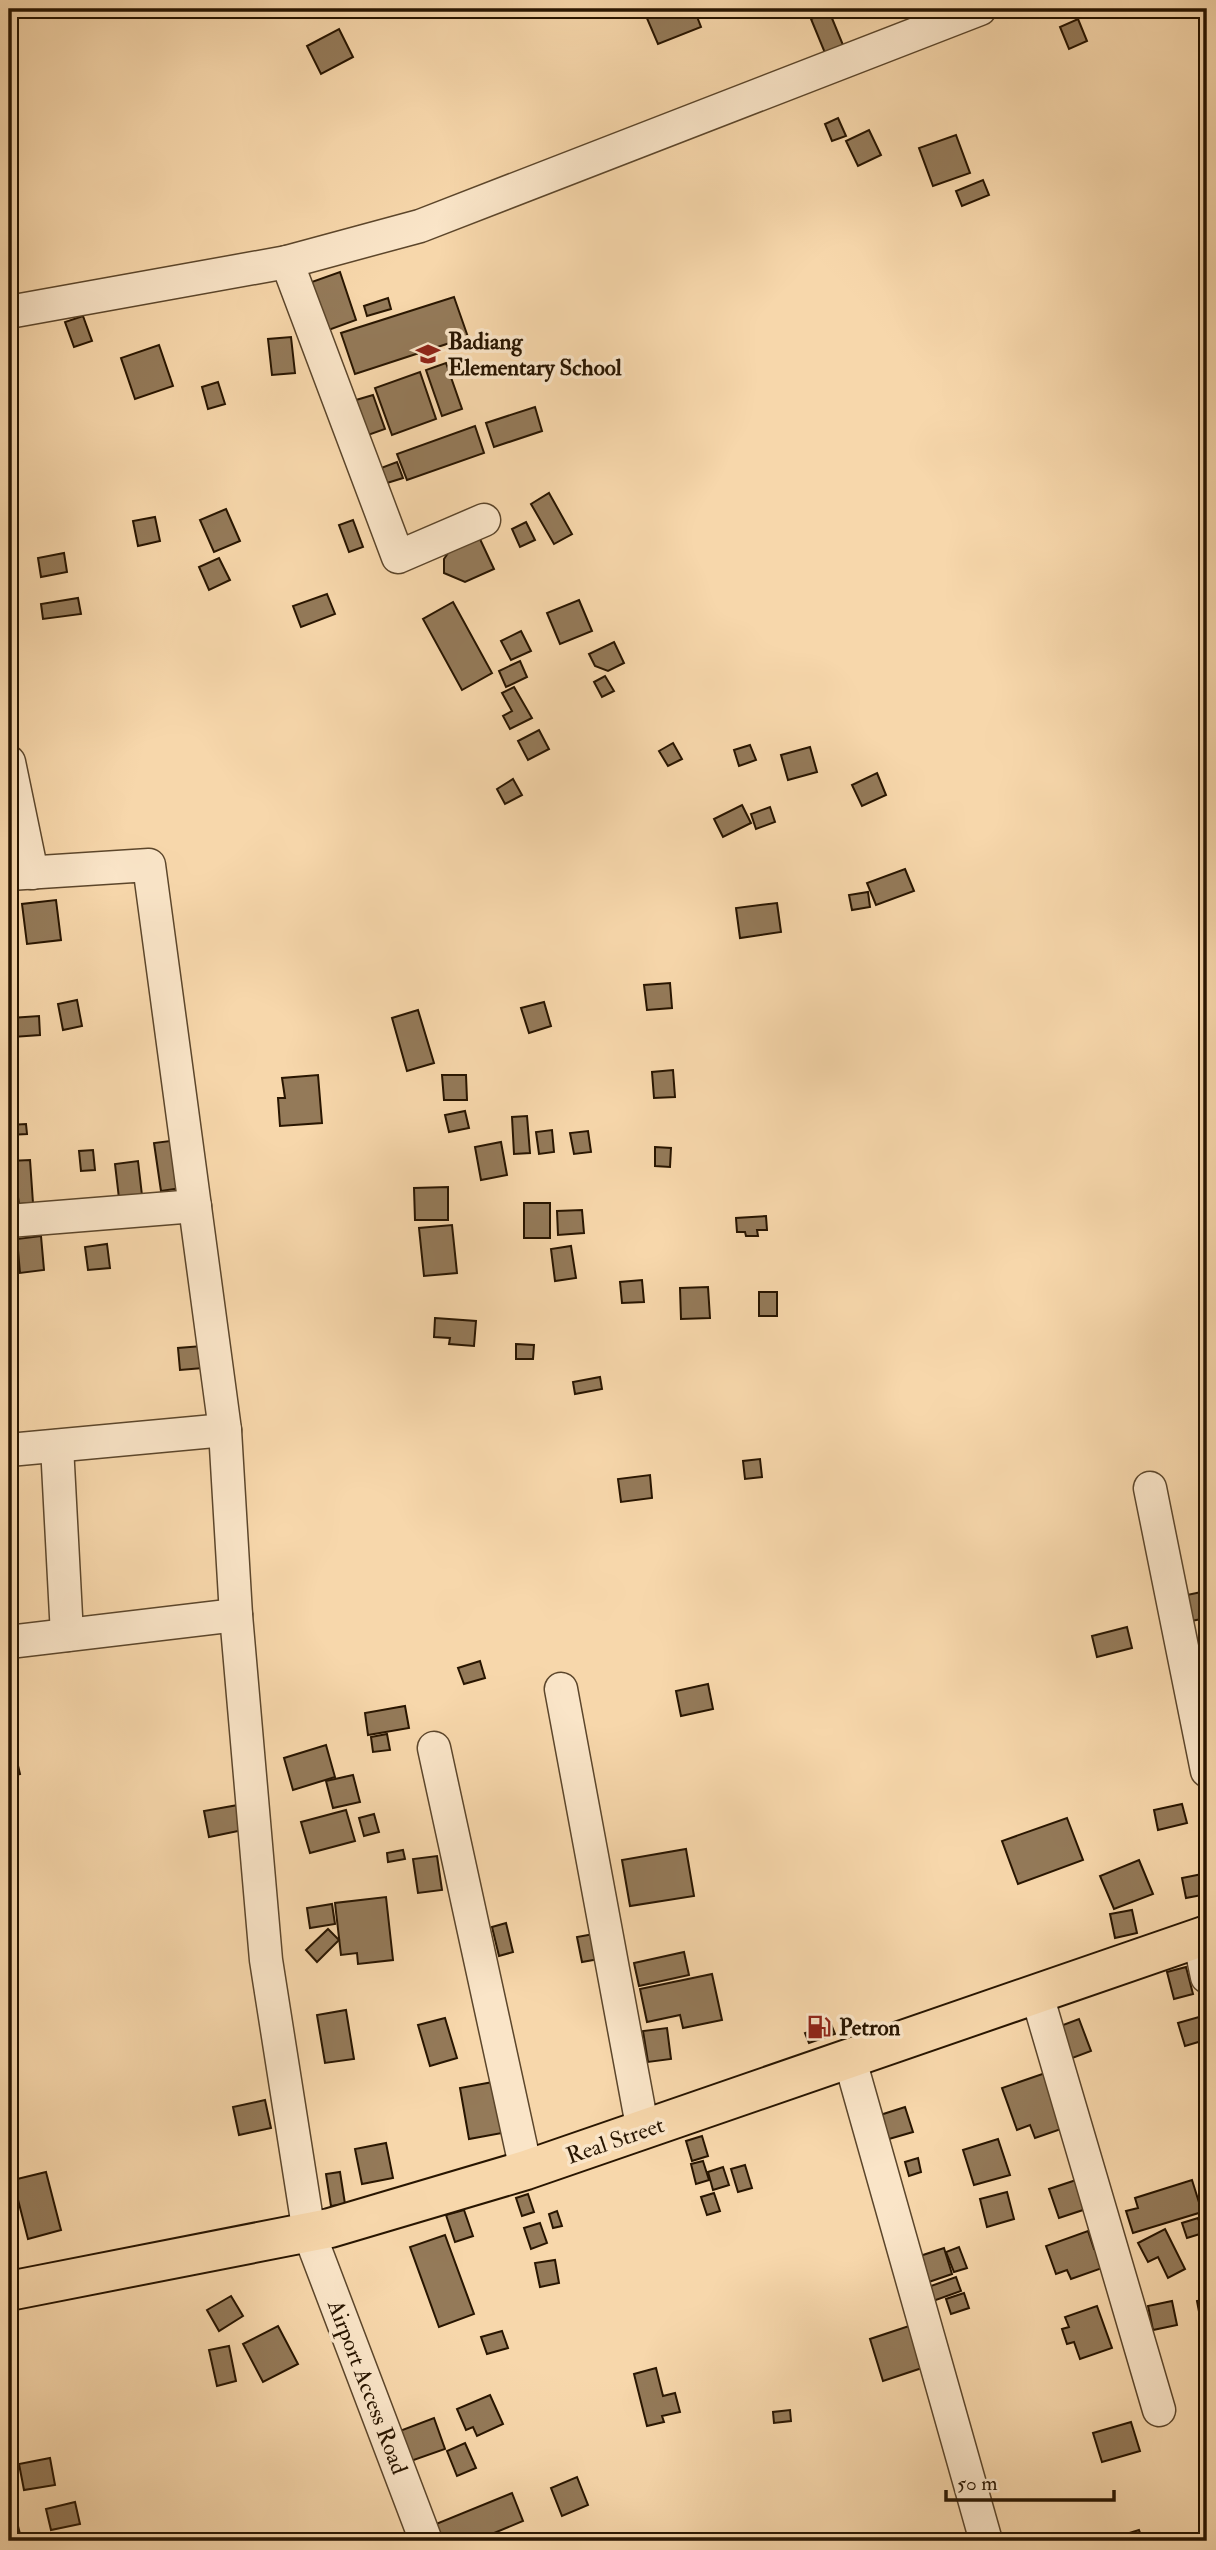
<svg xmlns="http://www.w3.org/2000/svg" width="1216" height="2550" viewBox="0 0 1216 2550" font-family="'IM FELL Double Pica',serif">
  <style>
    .building { fill: #947a59; stroke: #281500; stroke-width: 2 }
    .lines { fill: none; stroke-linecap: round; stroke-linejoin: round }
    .minor-casing { stroke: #5c462b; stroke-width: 35 }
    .major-casing { stroke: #281500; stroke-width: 42 }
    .minor { stroke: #fae5c8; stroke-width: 32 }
    .major { stroke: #f7d7ab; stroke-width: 38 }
    .labels { text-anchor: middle; stroke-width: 7; stroke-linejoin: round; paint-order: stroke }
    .poi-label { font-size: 23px; font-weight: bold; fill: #281500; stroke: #fae5c8; text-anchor: start }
    .street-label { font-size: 23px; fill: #281500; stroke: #fae5c8 }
  </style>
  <rect width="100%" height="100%" fill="#f7d7ab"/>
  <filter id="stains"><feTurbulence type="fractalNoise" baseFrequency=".00286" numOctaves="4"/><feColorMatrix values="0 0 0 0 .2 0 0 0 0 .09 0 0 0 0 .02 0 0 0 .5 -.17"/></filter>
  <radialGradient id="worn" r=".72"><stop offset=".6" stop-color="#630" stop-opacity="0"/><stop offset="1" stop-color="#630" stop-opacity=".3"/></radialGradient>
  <g class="building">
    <polygon points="643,9 694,9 701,27 658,44"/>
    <polygon points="829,11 843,45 825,53 811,19"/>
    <polygon points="1078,19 1087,41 1069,49 1060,27"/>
    <polygon points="339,29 353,57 321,74 307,46"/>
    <polygon points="838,118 846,136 832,141 825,124"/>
    <polygon points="869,130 881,155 858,166 846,141"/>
    <polygon points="956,135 970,173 933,186 919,148"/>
    <polygon points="983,180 989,195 962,206 956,191"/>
    <polygon points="340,272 356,320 323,332 306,284"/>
    <polygon points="454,297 468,337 355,374 341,333"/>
    <polygon points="388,298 391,309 367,316 364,306"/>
    <polygon points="83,316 92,341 74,347 65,322"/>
    <polygon points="291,337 295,373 272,375 268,339"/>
    <polygon points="159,345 173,386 135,399 121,358"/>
    <polygon points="446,363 462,409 442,416 426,370"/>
    <polygon points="420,372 436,419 392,435 375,388"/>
    <polygon points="218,382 225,404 208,409 202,387"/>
    <polygon points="373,395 385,429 368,435 356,400"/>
    <polygon points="535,407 542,431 494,447 486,423"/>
    <polygon points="475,426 484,453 407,480 397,454"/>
    <polygon points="397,462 403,478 387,483 381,468"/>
    <polygon points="549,493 572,534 554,544 531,504"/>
    <polygon points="226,509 240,541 214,552 200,520"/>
    <polygon points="155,517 160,541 138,546 133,521"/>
    <polygon points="353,520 363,547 349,552 339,525"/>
    <polygon points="526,522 535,540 520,547 512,529"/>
    <polygon points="479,537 494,569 465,582 444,573 444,559 450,550"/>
    <polygon points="64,553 67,572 41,577 38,558"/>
    <polygon points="219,558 230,580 209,590 199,567"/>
    <polygon points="327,594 335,614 301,627 293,606"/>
    <polygon points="78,598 81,614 43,619 41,604"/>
    <polygon points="579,600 592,631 560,644 547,613"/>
    <polygon points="453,602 492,673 462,690 423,619"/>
    <polygon points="521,631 531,651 511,660 501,641"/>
    <polygon points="614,642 624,663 608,671 595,666 589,654"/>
    <polygon points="520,661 527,677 506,687 499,671"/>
    <polygon points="605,676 614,691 602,697 594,682"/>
    <polygon points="514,687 532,718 510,729 503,716 512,711 502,693"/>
    <polygon points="539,730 549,749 528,760 518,741"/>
    <polygon points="673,743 682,759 668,766 659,751"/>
    <polygon points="750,745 756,760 739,766 734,750"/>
    <polygon points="810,747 817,772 788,780 781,755"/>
    <polygon points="877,773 886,795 862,806 852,785"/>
    <polygon points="513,779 522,795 505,804 497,789"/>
    <polygon points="742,805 751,823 723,837 714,819"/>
    <polygon points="770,807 775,822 756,829 751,814"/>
    <polygon points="905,869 914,891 876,905 867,883"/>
    <polygon points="868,892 870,907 852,910 849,895"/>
    <polygon points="56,900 61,940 27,944 22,904"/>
    <polygon points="777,903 781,932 740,938 736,908"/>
    <polygon points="670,983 672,1008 647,1010 644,985"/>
    <polygon points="77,1000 82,1026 63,1030 58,1004"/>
    <polygon points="544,1002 551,1026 529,1033 521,1008"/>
    <polygon points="418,1010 434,1063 407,1071 392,1018"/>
    <polygon points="39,1016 40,1035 13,1037 11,1018"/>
    <polygon points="673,1070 675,1097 654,1098 652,1072"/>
    <polygon points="318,1075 322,1123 280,1126 278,1098 285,1098 282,1078"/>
    <polygon points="442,1075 466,1075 467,1100 444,1100"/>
    <polygon points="465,1111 469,1128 449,1132 445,1115"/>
    <polygon points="527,1116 530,1153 514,1154 512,1117"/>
    <polygon points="26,1124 27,1134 9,1135 9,1125"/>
    <polygon points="552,1130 554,1152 539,1154 536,1132"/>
    <polygon points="588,1131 591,1152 574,1154 570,1133"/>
    <polygon points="170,1141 175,1151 181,1188 161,1191 154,1143"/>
    <polygon points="501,1142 507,1175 481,1180 475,1147"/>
    <polygon points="655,1147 671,1148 670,1167 655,1166"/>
    <polygon points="93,1150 95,1170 81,1171 79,1151"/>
    <polygon points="30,1160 33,1203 19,1204 18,1197 9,1198 9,1161"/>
    <polygon points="138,1161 143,1204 120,1207 115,1164"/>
    <polygon points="448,1187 448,1220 415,1220 414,1188"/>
    <rect x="524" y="1203" width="26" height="35"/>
    <polygon points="582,1210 584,1233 558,1235 557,1211"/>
    <polygon points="766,1216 767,1230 757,1230 758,1236 746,1236 745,1232 737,1232 736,1218"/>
    <polygon points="452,1225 457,1273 424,1276 419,1228"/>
    <polygon points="41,1236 44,1270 20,1273 17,1239"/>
    <polygon points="107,1244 110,1268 88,1270 85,1247"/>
    <polygon points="571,1246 576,1278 555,1281 551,1249"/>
    <polygon points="642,1280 644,1302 622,1303 620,1282"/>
    <polygon points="708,1287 710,1318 681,1319 680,1288"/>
    <rect x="759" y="1292" width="18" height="24"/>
    <polygon points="435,1318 476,1321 474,1346 449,1344 450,1338 434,1337"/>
    <polygon points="516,1344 534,1345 533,1359 516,1359"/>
    <polygon points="202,1346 203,1368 180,1370 178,1348"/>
    <polygon points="600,1377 602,1389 575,1394 573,1382"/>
    <polygon points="760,1459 762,1477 745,1479 743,1461"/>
    <polygon points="650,1475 652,1498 621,1502 618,1479"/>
    <polygon points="1206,1591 1207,1618 1191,1621 1187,1595"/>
    <polygon points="1127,1627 1132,1648 1097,1657 1092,1636"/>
    <polygon points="480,1661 485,1678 464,1684 458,1668"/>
    <polygon points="708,1684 713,1709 681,1716 676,1691"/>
    <polygon points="405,1706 409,1728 368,1735 365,1713"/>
    <polygon points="387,1734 390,1750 373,1752 371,1737"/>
    <polygon points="326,1745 335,1777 293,1790 284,1758"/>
    <polygon points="15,1753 20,1774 9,1777 9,1754"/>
    <polygon points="353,1775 360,1802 333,1808 326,1781"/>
    <polygon points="1182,1804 1187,1823 1158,1830 1154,1810"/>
    <polygon points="238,1805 243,1830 209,1837 204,1811"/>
    <polygon points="346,1810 355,1841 310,1853 301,1822"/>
    <polygon points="374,1814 379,1832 364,1836 359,1818"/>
    <polygon points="1067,1818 1083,1860 1018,1884 1002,1841"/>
    <polygon points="686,1849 694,1896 630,1906 622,1860"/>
    <polygon points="403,1850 405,1859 388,1862 387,1853"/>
    <polygon points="437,1856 442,1890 418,1893 413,1859"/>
    <polygon points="1139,1860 1153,1894 1114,1909 1100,1876"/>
    <polygon points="1207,1873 1207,1894 1186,1898 1182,1878"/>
    <polygon points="386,1897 393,1960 358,1964 357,1953 341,1955 335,1903"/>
    <polygon points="332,1904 335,1924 310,1928 307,1908"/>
    <polygon points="1132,1910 1137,1933 1115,1938 1110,1914"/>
    <polygon points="506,1923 513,1952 499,1956 492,1927"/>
    <polygon points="328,1929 339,1940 317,1962 306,1950"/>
    <polygon points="594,1934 599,1959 582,1962 577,1937"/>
    <polygon points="684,1952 689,1975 639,1986 634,1963"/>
    <polygon points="1186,1967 1193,1994 1174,1999 1167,1972"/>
    <polygon points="712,1974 722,2020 683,2028 680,2015 647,2022 640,1989"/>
    <polygon points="346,2010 354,2059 325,2063 317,2015"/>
    <polygon points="1199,2017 1205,2040 1185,2046 1178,2023"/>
    <polygon points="445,2018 457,2058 430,2066 418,2025"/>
    <polygon points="1079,2019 1091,2051 1067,2060 1055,2028"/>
    <polygon points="831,2024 835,2034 809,2043 805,2033"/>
    <polygon points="667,2028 671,2059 648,2062 643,2031"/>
    <polygon points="1054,2070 1073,2125 1035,2138 1030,2125 1017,2130 1002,2088"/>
    <polygon points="493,2082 502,2133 469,2139 460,2088"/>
    <polygon points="265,2100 271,2128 239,2135 233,2107"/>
    <polygon points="905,2107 913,2132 882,2141 874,2117"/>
    <polygon points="702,2136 708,2156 692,2161 686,2141"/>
    <polygon points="998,2139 1010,2175 974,2185 963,2150"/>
    <polygon points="386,2143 393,2178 362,2184 355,2149"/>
    <polygon points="918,2158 921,2172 909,2176 905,2162"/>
    <polygon points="703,2161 709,2180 696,2184 691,2164"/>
    <polygon points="745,2165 752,2188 738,2192 731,2169"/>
    <polygon points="723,2167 729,2185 713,2190 708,2172"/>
    <polygon points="46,2172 61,2230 28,2239 13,2180"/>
    <polygon points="340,2172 345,2204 331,2206 326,2174"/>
    <polygon points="1076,2180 1086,2209 1059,2218 1049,2189"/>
    <polygon points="1192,2180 1202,2212 1133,2233 1126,2211 1138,2208 1135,2198"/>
    <polygon points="1007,2192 1014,2219 987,2227 980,2199"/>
    <polygon points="714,2193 720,2211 707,2215 701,2197"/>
    <polygon points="528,2194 534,2212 522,2216 516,2198"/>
    <polygon points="464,2210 473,2236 455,2242 446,2215"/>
    <polygon points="557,2211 562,2226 553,2228 549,2214"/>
    <polygon points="1198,2218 1203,2233 1187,2238 1182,2223"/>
    <polygon points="540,2223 547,2243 531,2249 524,2228"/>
    <polygon points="1165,2229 1185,2269 1168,2278 1158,2257 1148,2262 1138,2243"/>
    <polygon points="1088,2231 1094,2249 1101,2246 1108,2266 1071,2279 1067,2270 1056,2274 1046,2246"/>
    <polygon points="445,2235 474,2314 439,2327 410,2247"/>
    <polygon points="959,2247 967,2268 954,2272 946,2252"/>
    <polygon points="944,2248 952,2274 926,2283 917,2257"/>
    <polygon points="555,2260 559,2283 540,2287 535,2263"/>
    <polygon points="956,2277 961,2291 933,2301 928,2287"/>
    <polygon points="964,2293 969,2308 951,2314 946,2299"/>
    <polygon points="231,2296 243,2316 219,2331 207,2310"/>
    <polygon points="1207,2299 1207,2321 1201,2322 1197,2301"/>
    <polygon points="1172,2301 1177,2325 1153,2330 1148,2306"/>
    <polygon points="1097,2306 1112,2348 1080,2359 1074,2342 1067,2344 1062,2329 1069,2327 1065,2317"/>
    <polygon points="912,2325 925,2367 883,2381 870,2339"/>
    <polygon points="278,2326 298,2364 263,2382 243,2344"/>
    <polygon points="502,2331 508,2348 487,2354 481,2337"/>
    <polygon points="229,2346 236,2381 217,2386 209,2350"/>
    <polygon points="656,2368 663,2396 675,2393 680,2412 662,2416 664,2422 647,2426 634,2374"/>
    <polygon points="9,2389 18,2479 9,2480"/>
    <polygon points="490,2395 503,2424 477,2436 473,2427 466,2430 457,2409"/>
    <polygon points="790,2410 791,2421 774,2423 773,2412"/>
    <polygon points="434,2418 445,2449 408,2462 397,2432"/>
    <polygon points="1131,2422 1140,2451 1102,2462 1093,2433"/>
    <polygon points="465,2443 476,2468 457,2476 447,2451"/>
    <polygon points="50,2458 55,2485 24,2490 19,2464"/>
    <polygon points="577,2477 588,2505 562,2516 551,2488"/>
    <polygon points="9,2490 20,2534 9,2537"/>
    <polygon points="512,2493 523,2521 475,2541 443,2541 436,2524"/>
    <polygon points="75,2502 80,2524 51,2530 46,2509"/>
    <polygon points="1139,2530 1143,2541 1125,2541 1123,2535"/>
  </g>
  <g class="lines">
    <g class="minor-casing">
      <g id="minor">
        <polyline points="287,262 398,557 484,520"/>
        <polyline points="9,312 287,262 420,226 980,9"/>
        <polyline points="9,762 32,873"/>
        <polyline points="9,874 149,865 225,1430 236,1615 266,1960 309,2233 426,2541"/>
        <polyline points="9,1221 195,1206"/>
        <polyline points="57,1446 67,1635"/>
        <polyline points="9,1450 225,1430"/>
        <polyline points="1150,1488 1207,1771"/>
        <polyline points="9,1642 236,1615"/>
        <polyline points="561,1689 643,2131"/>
        <polyline points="434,1748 526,2170"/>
        <polyline points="1199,1938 1207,1977"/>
        <polyline points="1037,1995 1159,2410"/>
        <polyline points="850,2060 986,2541"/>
      </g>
    </g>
    <g class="major-casing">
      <polyline id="major" points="9,2291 330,2228 526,2170 1207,1935"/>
    </g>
    <use href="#minor" class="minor"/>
    <use href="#major" class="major"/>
  </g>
  <defs>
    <g id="school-bare" transform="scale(1.89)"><path d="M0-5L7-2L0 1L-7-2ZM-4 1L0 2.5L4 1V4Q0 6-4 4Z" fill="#8f2418" stroke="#fae5c8" stroke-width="2.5" paint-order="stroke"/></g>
    <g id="fuel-bare" transform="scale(1.89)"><path d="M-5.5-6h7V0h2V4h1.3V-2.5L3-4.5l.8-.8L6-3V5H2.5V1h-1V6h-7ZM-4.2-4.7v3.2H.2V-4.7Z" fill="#8f2418" stroke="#fae5c8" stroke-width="2.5" paint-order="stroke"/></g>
  </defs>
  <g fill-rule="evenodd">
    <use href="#school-bare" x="428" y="354"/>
    <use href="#fuel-bare" x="819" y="2027"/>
  </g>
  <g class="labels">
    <g class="poi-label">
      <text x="448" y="349">Badiang<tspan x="448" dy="26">Elementary School</tspan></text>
      <text x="839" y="2035">Petron</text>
    </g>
    <g class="street-label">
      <text transform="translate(615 2140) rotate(-19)" y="8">Real Street</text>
      <text transform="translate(368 2387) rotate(69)" y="8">Airport Access Road</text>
    </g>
  </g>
  <rect width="1216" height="2550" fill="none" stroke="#f7d7ab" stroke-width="35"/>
  <rect x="10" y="10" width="1195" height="2529" fill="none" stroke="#281500" stroke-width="3.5"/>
  <rect x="18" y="18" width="1181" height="2515" fill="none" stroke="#281500" stroke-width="2"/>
  <path d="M946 2490v10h168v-10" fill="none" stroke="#281500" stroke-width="3.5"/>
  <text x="957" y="2490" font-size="21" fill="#281500" stroke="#fae5c8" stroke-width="5" paint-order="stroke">50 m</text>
  <rect width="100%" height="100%" filter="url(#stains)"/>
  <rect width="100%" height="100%" fill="url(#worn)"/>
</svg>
